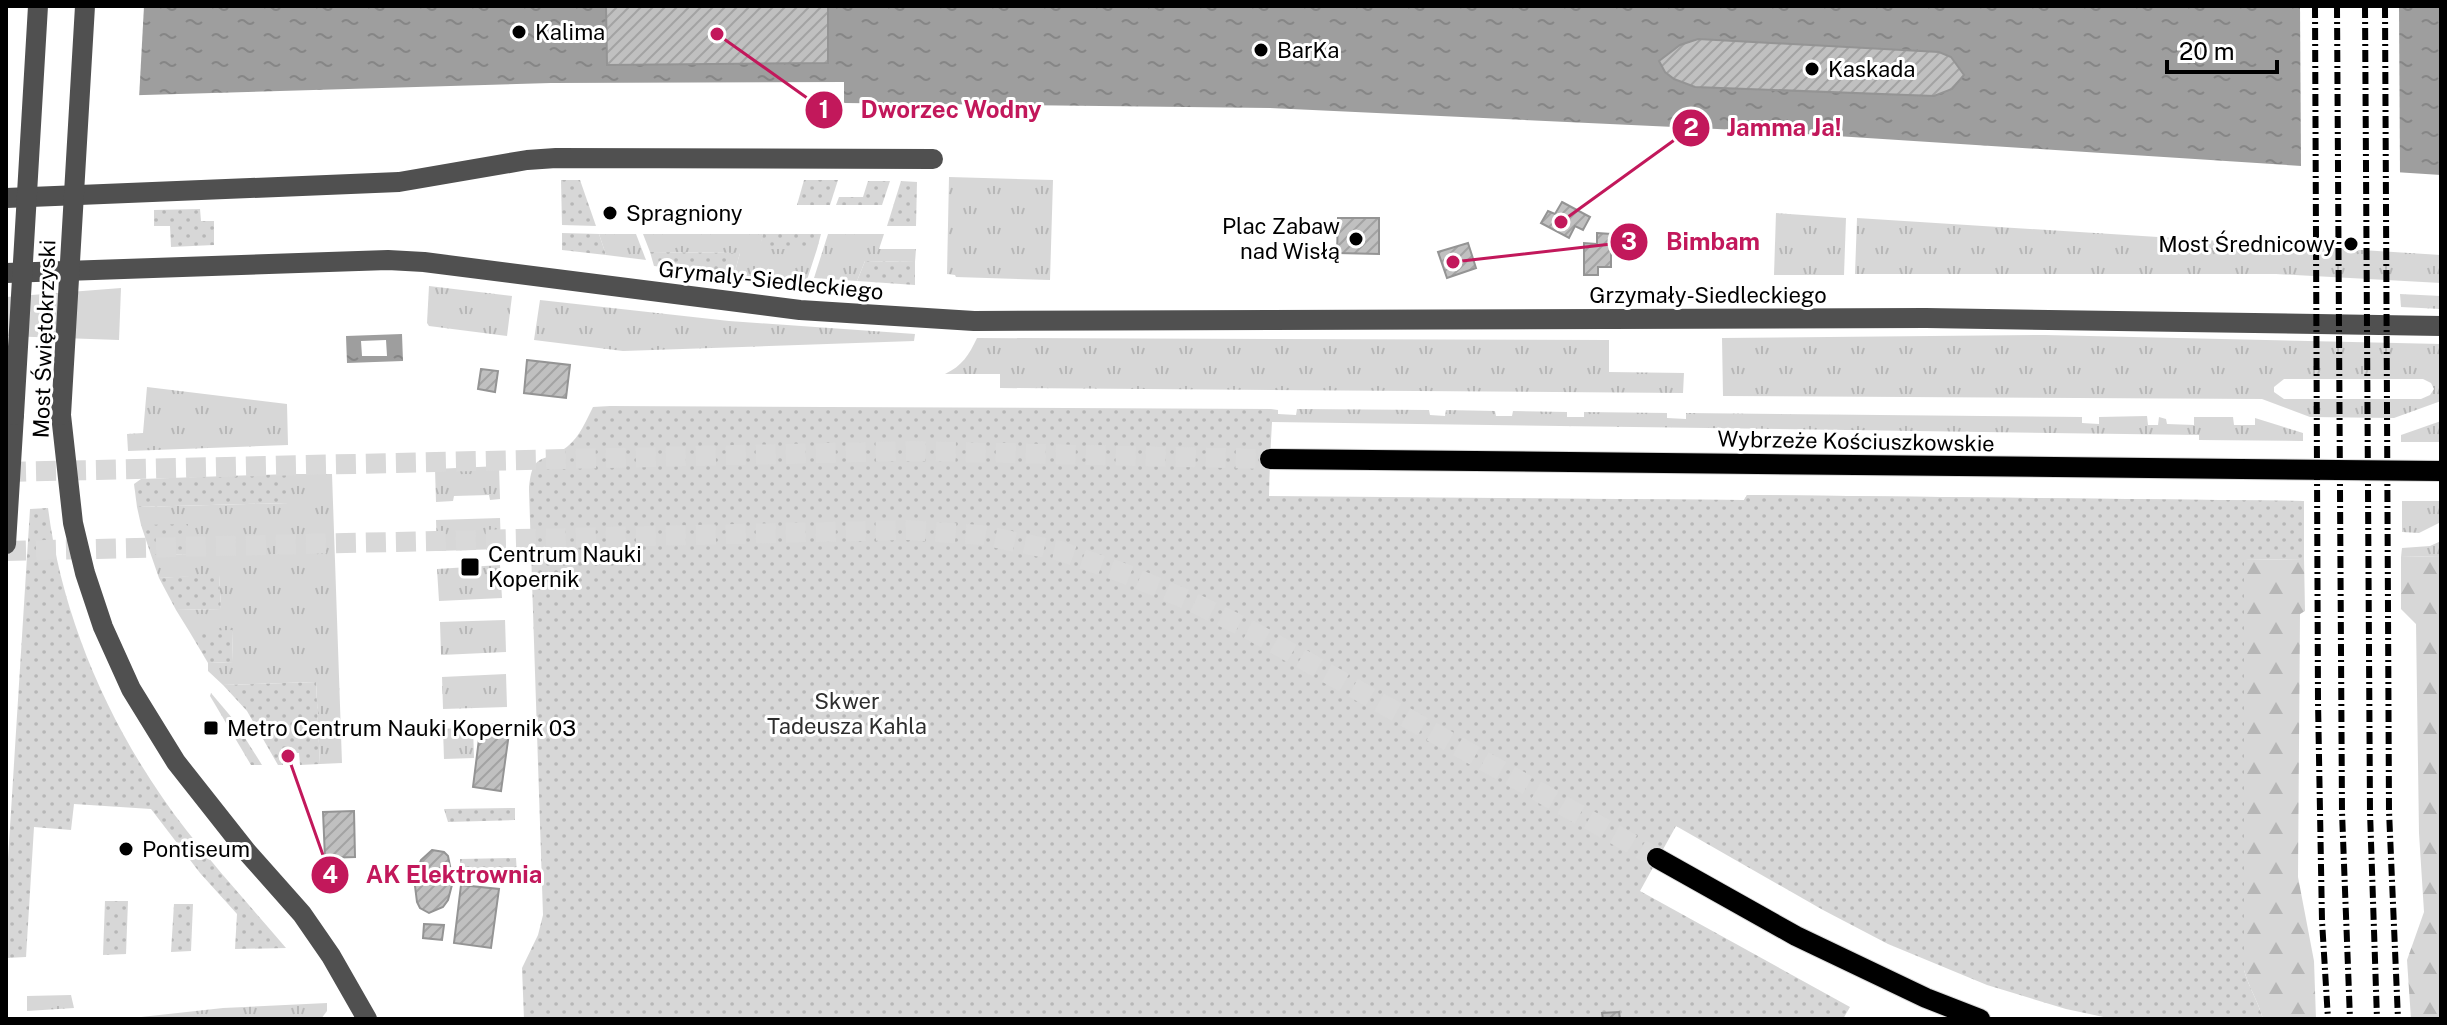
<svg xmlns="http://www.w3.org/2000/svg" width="2447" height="1025" viewBox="0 0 2447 1025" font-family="'Public Sans',sans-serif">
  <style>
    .grass { fill: url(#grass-tufts); fill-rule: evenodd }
    .forest { fill: url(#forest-firs) }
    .park { fill: url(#park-dots) }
    .pitch { fill: #d7d7d7 }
    .water { fill: url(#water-ripples); fill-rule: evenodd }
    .pier { fill: #fff }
    .building { fill: url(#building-hatch); stroke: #949494; stroke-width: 2 }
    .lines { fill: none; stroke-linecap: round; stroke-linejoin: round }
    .major-tunnel { stroke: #d9d9d9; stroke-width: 20; stroke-dasharray: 20 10; stroke-linecap: butt }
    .major-casing { stroke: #dbdbdb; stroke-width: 22 }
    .minor { stroke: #505050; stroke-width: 20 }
    .major { stroke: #000; stroke-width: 20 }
    .rail { stroke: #000; stroke-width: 6; stroke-dasharray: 12 4 2 4; stroke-linecap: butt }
    .minor-bridge { stroke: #505050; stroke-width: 20 }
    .poi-dot { fill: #000; stroke: #fff; stroke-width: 3 }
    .labels { text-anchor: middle; stroke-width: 6; stroke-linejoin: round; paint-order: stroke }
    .poi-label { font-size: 22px; fill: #000; stroke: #fff; text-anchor: start }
    .street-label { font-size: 22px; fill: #000; stroke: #fff }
    .park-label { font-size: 22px; fill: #2e2e2e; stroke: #fff }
    .leader { fill: none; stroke: #c2185b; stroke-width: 3 }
    .callout-dot { fill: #c2185b; stroke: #fff; stroke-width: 3 }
    .mark-label { font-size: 24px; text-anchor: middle; font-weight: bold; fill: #fff }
    .callout-label { font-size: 24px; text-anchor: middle; font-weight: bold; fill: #c2185b; stroke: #fff; stroke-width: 6; stroke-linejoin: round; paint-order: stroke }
  </style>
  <defs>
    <pattern id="grass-tufts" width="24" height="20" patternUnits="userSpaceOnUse" patternTransform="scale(2)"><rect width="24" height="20" fill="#d7d7d7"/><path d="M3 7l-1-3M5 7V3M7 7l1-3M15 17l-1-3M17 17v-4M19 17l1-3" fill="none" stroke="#b7b7b7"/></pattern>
    <pattern id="forest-firs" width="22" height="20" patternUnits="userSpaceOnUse" patternTransform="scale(2)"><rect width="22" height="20" fill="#d7d7d7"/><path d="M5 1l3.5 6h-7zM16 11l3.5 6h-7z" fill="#b7b7b7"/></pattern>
    <pattern id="park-dots" width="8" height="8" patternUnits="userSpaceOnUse" patternTransform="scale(2)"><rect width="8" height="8" fill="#d7d7d7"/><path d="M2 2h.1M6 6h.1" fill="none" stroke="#b7b7b7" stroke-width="1.8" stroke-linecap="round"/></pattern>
    <pattern id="water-ripples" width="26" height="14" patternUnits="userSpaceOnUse" patternTransform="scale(2)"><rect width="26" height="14" fill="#9e9e9e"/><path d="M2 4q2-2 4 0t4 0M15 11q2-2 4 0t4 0" fill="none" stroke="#868686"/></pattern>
    <pattern id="building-hatch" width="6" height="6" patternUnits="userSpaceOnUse" patternTransform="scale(2)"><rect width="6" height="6" fill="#c0c0c0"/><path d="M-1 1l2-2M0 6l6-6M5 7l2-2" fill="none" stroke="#a3a3a3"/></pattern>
  </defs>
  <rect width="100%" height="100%" fill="#fff"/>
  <g class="grass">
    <polygon points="949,177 1053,180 1050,280 956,277 955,275 947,274"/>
    <polygon points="1776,213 1846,218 1844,275 1774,275"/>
    <polygon points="1857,218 2441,255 2441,283 2276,274 1855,274"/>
    <polygon points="599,234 636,234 646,260 606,255"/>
    <polygon points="643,234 763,234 760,249 817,249 806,283 734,275 740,253 650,252"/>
    <polygon points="828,234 884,234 879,249 916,249 915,262 865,261 857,281 814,278"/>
    <polygon points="429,286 512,296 507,336 429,326 427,323"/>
    <polygon points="2400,294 2441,296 2441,309 2401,307"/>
    <polygon points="540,300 729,321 915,334 914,341 623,351 534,340"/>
    <path d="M2045 335 2441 344V401L2394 418 2310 417 2262 399 1723 396 1722 338ZM2284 379H2423L2431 383 2434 389 2430 395 2421 399H2284L2274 392V387Z"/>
    <path d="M977 338 1609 340V372L1684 373 1683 393 1000 388V374H945C962 366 969 355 977 338Z"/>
    <polygon points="147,387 287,404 288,445 128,451 127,434 143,433"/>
    <polygon points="1218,409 1271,409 1278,410 1278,414 1296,415 1297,409 1429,410 1430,415 1445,416 1446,410 1495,411 1496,416 1512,416 1513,411 1567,412 1567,417 1584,417 1584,412 1667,413 1667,418 1686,419 1686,413 2082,417 2082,423 2099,424 2099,417 2147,416 2148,425 2158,425 2159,417 2166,419 2167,424 2194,425 2194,417 2233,417 2234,425 2255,425 2255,418 2303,433 2303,441 2199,440 2199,435 1272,422 1268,496 1744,500 1747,495 2304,501 2304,535 1210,636"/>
    <polygon points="2441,421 2441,442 2401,442 2401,435"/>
    <polygon points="499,466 500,499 490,500 489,495 454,496 453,501 436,502 435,469"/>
    <polygon points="289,474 332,474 342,763 320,764 316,682 223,685 208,671 208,663 233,662 232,631 189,631 176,610 221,609 219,575 159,578 151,555 188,554 188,525 141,525 137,507 288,503"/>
    <polygon points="2402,501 2441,501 2441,522 2419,533 2402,532"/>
    <polygon points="500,518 501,549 437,551 436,520"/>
    <polygon points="2441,541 2441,556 2401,557 2402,548 2430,546"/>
    <polygon points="500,565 502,598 439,601 437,569"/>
    <polygon points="505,620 506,652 441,655 440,622"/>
    <polygon points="506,674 507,707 443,709 442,677"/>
    <polygon points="473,727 474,758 444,759 443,729"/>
    <polygon points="71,995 74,1008 27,1011 27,996"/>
    <polygon points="327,1003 327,1011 321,1019 123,1019 223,1008"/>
  </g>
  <g class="forest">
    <polygon points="2441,556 2441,1019 2411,1019 2407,960 2424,912 2419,833 2416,624 2401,609 2401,557"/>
    <path d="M2304 559 2305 611 2300 614 2298 877 2314 961 2316 1019H2263C2258 1001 2249 988 2244 970V560Z"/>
  </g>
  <g class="park">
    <polygon points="561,180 580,180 596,226 562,225"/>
    <polygon points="804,180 838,180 830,205 797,205"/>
    <polygon points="868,181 890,181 882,205 836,205 839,197 863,197"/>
    <polygon points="901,181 917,182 916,226 887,226"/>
    <polygon points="200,209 201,221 214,221 214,245 171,247 170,226 154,226 154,210"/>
    <polygon points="562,233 599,234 606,255 562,250"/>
    <polygon points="763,234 821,234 817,249 759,249"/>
    <polygon points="650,252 740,253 734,275 654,266"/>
    <polygon points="865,261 915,262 915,285 857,281"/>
    <path d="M610 406 1271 409 1269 497 1744 500 1747 495 2304 501V559L2244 560V970C2249 988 2258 1001 2263 1019H2113L2066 1009 1987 985 1888 944 1823 910 1676 826 1640 891 1850 1007 1843 1019H524L522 968 538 935 543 915 529 490C532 449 544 465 568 446 580 436 586 421 593 407Z"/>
    <polygon points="289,474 289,503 137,507 134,484 141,479"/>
    <path d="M48 508C63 625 115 739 187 831 218 871 253 909 286 948L235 949 237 914 200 873 151 809 74 804 71 830 34 827 26 957 6 958V891L30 509Z"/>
    <polygon points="188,524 188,554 151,555 141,525"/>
    <polygon points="219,574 221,609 176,610 159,578"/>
    <polygon points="232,630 233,662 208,663 189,631"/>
    <polygon points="316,682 320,764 300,765 299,753 283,753 283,765 278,765 247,711 223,685"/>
    <polygon points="211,693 233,719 262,765 251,765 210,696"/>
    <polygon points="515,808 515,820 448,822 444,809"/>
    <polygon points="516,858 517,874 460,874 460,859"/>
    <polygon points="105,901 128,901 126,954 103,955"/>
    <polygon points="174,904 193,904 191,951 171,952"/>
  </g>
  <polygon class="pitch" points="121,288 119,340 6,336 6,297"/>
  <g class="water">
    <polygon points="6,6 2441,6 2441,175 1760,131 1270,108 844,103 844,82 551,83 6,99"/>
    <path d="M402 334 403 361 347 363 346 336ZM386 340 387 356H362L361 341Z"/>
  </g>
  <g class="pier">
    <polygon points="6,6 144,6 139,99 6,103"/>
    <polygon points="2300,6 2399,6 2400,176 2301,169"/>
  </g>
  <g class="building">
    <polygon points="606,6 828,6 828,63 607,65"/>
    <polygon points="1698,39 1939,52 1951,57 1964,75 1952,89 1934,96 1695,87 1674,79 1665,72 1659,61 1680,45"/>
    <polygon points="1562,202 1590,217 1583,230 1575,226 1569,238 1541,223 1548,211 1555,214"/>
    <polygon points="1338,218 1379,218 1379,254 1337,253"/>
    <polygon points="1597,233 1611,234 1611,267 1598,267 1598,275 1584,275 1584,243 1597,244"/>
    <polygon points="1468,243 1476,268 1447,278 1438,252"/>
    <polygon points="527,360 570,365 566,398 524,393"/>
    <polygon points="481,369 498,371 495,392 478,389"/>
    <polygon points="481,723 510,726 501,791 473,787"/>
    <polygon points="354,811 355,857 325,858 323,812"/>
    <polygon points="432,850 444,852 448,856 453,881 448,900 443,907 429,913 420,908 417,902 414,878 421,860"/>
    <polygon points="461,885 499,889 491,948 454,943"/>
    <polygon points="424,924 444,925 442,940 423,938"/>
    <polygon points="1619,1012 1620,1019 1603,1019 1602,1013"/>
  </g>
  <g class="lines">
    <g class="major-tunnel">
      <polyline points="6,472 912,451 1270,459"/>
      <polyline points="6,551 907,530 982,535 1060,551 1123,573 1188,600 1252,631 1657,858"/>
    </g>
    <g class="major-casing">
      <g id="major">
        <polyline points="1270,459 2441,471"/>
        <polyline points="1657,858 1796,936 1926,998 1980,1019"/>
      </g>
    </g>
    <g class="minor">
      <polyline points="6,198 399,182 527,160 556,158 933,159"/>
      <polyline points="6,273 388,260 424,262 800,310 974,321 1926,318 2441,326"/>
      <polyline points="61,415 73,523 85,573 103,627 131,689 176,762 247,852 302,914 331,956 367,1019"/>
      <polyline points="6,544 14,415"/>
    </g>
    <use href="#major" class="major"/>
    <g class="rail">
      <polyline points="2315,6 2318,702 2322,921 2328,1019"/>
      <polyline points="2337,6 2342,812 2350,1019"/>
      <polyline points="2365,6 2370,812 2377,1019"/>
      <polyline points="2385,6 2389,811 2398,1019"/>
    </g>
    <g class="minor-bridge">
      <polyline points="14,415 38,6"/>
      <polyline points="61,415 85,6"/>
    </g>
  </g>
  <g class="poi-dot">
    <circle cx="519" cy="32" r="8"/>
    <circle cx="1261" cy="50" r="8"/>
    <circle cx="1812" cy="69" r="8"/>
    <circle cx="610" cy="213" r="8"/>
    <circle cx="1356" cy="239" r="8"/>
    <circle cx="2351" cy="244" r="8"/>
    <rect x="460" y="557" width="20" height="20" rx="4"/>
    <rect x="203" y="720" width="16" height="16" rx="4"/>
    <circle cx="126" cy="849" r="8"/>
  </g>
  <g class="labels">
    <g class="poi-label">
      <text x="535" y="40">Kalima</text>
      <text x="1277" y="58">BarKa</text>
      <text x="1828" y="77">Kaskada</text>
      <text x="626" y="221">Spragniony</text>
      <text x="1340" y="234" text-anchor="end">Plac Zabaw<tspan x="1340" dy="25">nad Wisłą</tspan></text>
      <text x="2335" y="252" text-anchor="end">Most Średnicowy</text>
      <text x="488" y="562">Centrum Nauki<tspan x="488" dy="25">Kopernik</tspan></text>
      <text x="227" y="736">Metro Centrum Nauki Kopernik 03</text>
      <text x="142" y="857">Pontiseum</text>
    </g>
    <g class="street-label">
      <text transform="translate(771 280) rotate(6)" y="8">Grymaly-Siedleckiego</text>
      <text x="1708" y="303">Grzymały-Siedleckiego</text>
      <text transform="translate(44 339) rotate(-88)" y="8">Most Świętokrzyski</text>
      <text transform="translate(1856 441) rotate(1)" y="8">Wybrzeże Kościuszkowskie</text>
    </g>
    <g class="park-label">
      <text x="847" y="709">Skwer<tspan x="847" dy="25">Tadeusza Kahla</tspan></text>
    </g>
  </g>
  <path class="leader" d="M717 34L824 110M1561 222L1691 128M1453 262L1629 242M288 756L330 875"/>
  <g class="callout-dot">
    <circle cx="717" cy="34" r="8"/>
    <circle cx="1561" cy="222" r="8"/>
    <circle cx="1453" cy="262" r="8"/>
    <circle cx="288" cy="756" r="8"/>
    <circle cx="824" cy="110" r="20"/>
    <circle cx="1691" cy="128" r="20"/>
    <circle cx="1629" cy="242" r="20"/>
    <circle cx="330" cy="875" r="20"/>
  </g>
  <g class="mark-label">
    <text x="824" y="118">1</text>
    <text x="1691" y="136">2</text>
    <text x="1629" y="250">3</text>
    <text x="330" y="883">4</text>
  </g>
  <g class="callout-label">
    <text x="951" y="118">Dworzec Wodny</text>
    <text x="1784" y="136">Jamma Ja!</text>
    <text x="1713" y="250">Bimbam</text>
    <text x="454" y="883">AK Elektrownia</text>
  </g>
  <rect width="2447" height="1025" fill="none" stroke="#000000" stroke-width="16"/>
  <path d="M2167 60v12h110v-12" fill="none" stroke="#000000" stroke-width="4"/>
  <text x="2179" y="60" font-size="24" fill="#000000" stroke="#ffffff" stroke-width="6" paint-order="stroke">20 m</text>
</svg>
